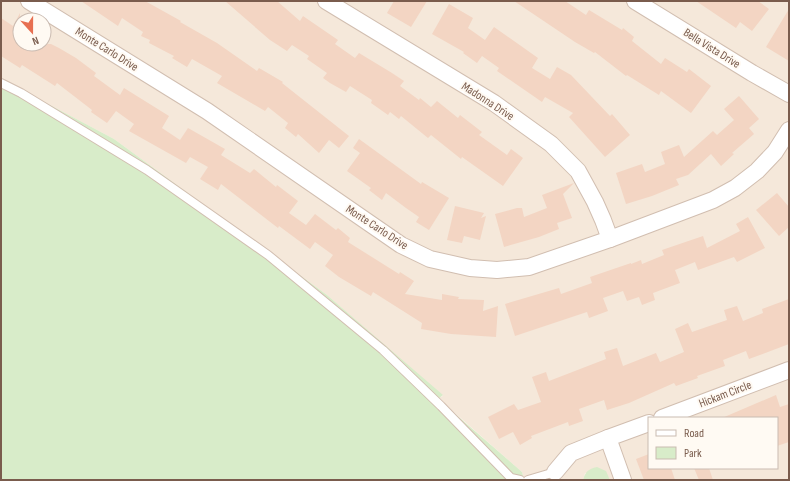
<svg xmlns="http://www.w3.org/2000/svg" width="790" height="481" viewBox="0 0 790 481" font-family="'Sofia Sans Condensed',sans-serif">
  <style>
    .residential { fill: #f5e8da; fill-rule: evenodd }
    .green { fill: #d8ecc9 }
    .building { fill: #f3d5c3 }
    .lines { fill: none; stroke-linecap: round; stroke-linejoin: round }
    .lane-casing { stroke: #d1beb0; stroke-width: 10 }
    .street-casing { stroke: #d1beb0; stroke-width: 18 }
    .lane { stroke: #fff; stroke-width: 8 }
    .street { stroke: #fff; stroke-width: 16 }
    .labels { text-anchor: middle; stroke-width: 4; stroke-linejoin: round; paint-order: stroke }
    .street-label { font-size: 12px; fill: #7a5c4d; stroke: #fffaf3 }
  </style>
  <rect width="100%" height="100%" fill="#fdf6ec"/>
  <path class="residential" d="M1 1H789V480H610L608 476 585 473 583 480H524L522 472 438 398 443 396 327 295 114 139 1 79ZM20 20H44V44H20ZM649 418H777V468H649Z"/>
  <g class="green">
    <polygon points="1,79 114,139 327,295 443,395 438,399 522,472 524,480 1,480"/>
    <path d="M597 467 606 471 610 480H583C585 472 588 469 597 467Z"/>
  </g>
  <g class="building">
    <polygon points="81,1 145,1 181,21 180,22 217,43 257,71 259,68 283,82 282,83 349,136 339,148 329,140 319,153 298,134 296,137 285,128 288,123 268,107 265,111 217,83 222,76 192,59 187,67 172,58 174,56 149,43 150,40 141,36 143,32 122,18 118,26"/>
    <polygon points="225,1 277,1 300,21 303,16 338,40 335,44 355,58 359,53 392,73 404,81 400,86 419,100 420,98 431,107 437,101 458,118 460,115 482,132 479,135 507,155 511,149 523,158 503,186 462,157 461,159 431,135 428,138 401,116 399,119 390,112 388,115 371,103 372,100 350,86 346,92 330,83 323,78 327,73 307,59 309,56 292,45 287,51 270,40"/>
    <polygon points="394,1 427,1 411,27 387,13"/>
    <polygon points="514,1 565,1 586,15 589,10 622,30 623,28 634,37 632,41 661,64 665,58 687,72 689,69 711,86 691,113 661,91 659,95 627,75 626,76 595,52 594,53 575,42"/>
    <polygon points="696,1 758,1 769,9 752,31 740,22 736,28"/>
    <polygon points="449,4 473,18 468,28 485,40 494,27 538,58 532,68 550,79 557,67 571,75 610,116 612,114 630,135 605,157 569,117 573,113 545,97 542,102 497,71 499,68 482,56 477,63 463,53 464,52 432,34"/>
    <polygon points="789,9 789,61 766,47"/>
    <polygon points="20,13 20,44 51,44 59,48 76,58 96,73 94,76 120,95 124,88 169,116 162,128 180,140 188,128 225,149 221,155 250,173 254,169 276,187 277,185 298,201 289,213 306,225 315,214 336,230 338,228 350,238 348,242 399,274 400,272 414,281 405,294 442,300 442,294 459,297 458,299 484,300 483,311 498,306 496,337 451,334 421,329 422,323 373,292 371,296 339,277 325,266 333,255 315,242 310,249 279,226 278,228 221,184 218,190 200,179 208,167 190,157 186,163 129,131 134,124 116,111 107,123 91,112 92,110 57,83 55,86 22,65 20,68 1,56 1,18 13,26"/>
    <polygon points="739,96 759,119 749,128 754,134 732,153 734,154 721,166 711,154 688,175 676,179 679,185 652,196 626,204 616,173 642,164 645,172 665,164 661,152 679,145 684,157 713,131 717,135 734,120 724,109"/>
    <polygon points="359,139 421,184 422,182 449,198 429,230 416,222 419,217 406,208 386,193 382,200 369,190 371,188 347,171 360,153 353,148"/>
    <polygon points="574,183 563,194 572,218 557,223 559,229 539,237 504,247 495,214 517,208 522,208 524,217 547,208 542,195"/>
    <polygon points="777,193 789,207 789,227 779,236 756,210"/>
    <polygon points="455,206 484,213 481,218 486,216 480,240 464,236 462,243 447,240"/>
    <polygon points="748,217 765,248 737,262 734,257 698,270 695,262 675,270 680,283 653,293 655,300 642,305 639,297 627,301 623,291 603,298 608,311 589,318 587,312 515,336 505,304 559,288 561,294 592,283 590,277 631,263 631,264 641,260 642,264 664,255 662,250 703,236 707,248 740,231 736,224"/>
    <polygon points="789,299 789,344 749,359 746,351 723,360 725,366 697,376 698,378 676,386 674,383 629,403 607,410 604,400 579,409 583,421 569,426 568,422 531,436 532,438 520,445 513,432 499,439 488,417 514,404 518,410 541,402 532,377 546,372 549,381 606,359 604,352 617,348 623,366 656,353 660,362 684,352 675,329 688,323 692,332 727,320 724,310 737,306 743,321 763,313 762,309"/>
    <polygon points="776,395 780,407 789,404 789,442 777,446 777,418 722,418"/>
    <polygon points="649,454 649,468 671,468 675,480 644,480 636,459"/>
    <polygon points="694,468 709,468 713,480 699,480"/>
  </g>
  <g class="lines">
    <g class="lane-casing">
      <g id="lane">
        <polyline points="1,83 21,93 147,170 268,255 383,350 441,406 511,478 520,480"/>
        <polyline points="528,480 555,472"/>
      </g>
    </g>
    <g class="street-casing">
      <g id="street">
        <polyline points="29,1 207,111 401,245 430,259 470,268 497,270 529,267 610,239 713,200 735,188 757,171 775,152 789,130"/>
        <polyline points="326,1 494,103 551,144 578,171 595,202 603,220 610,239"/>
        <polyline points="635,1 752,73 789,94"/>
        <polyline points="662,418 789,370"/>
        <polyline points="555,472 571,453 608,438"/>
        <polyline points="623,480 608,438 649,423"/>
      </g>
    </g>
    <use href="#lane" class="lane"/>
    <use href="#street" class="street"/>
  </g>
  <g class="labels">
    <g class="street-label">
      <text transform="translate(712 48) rotate(32)" y="4">Bella Vista Drive</text>
      <text transform="translate(107 49) rotate(32)" y="4">Monte Carlo Drive</text>
      <text transform="translate(488 101) rotate(33)" y="4">Madonna Drive</text>
      <text transform="translate(377 227) rotate(33)" y="4">Monte Carlo Drive</text>
      <text transform="translate(725 394) rotate(-21)" y="4">Hickam Circle</text>
    </g>
  </g>
  <rect width="790" height="481" fill="none" stroke="#7a5c4d" stroke-width="4"/>
  <rect x="648" y="417" width="130" height="52" fill="#fffaf3" stroke="#cabbb1"/>
  <rect x="656" y="430" width="20" height="6" fill="#ffffff" stroke="#cabbb1"/>
  <text x="684" y="437" font-size="12" fill="#7a5c4d">Road</text>
  <rect x="656" y="447" width="20" height="12" fill="#d8ecc9" stroke="#cabbb1"/>
  <text x="684" y="457" font-size="12" fill="#7a5c4d">Park</text>
  <g transform="translate(32 32) rotate(159)"><circle r="19" fill="#fffaf3" stroke="#cabbb1"/>
  <path d="M0-3L7 15L0 10L-7 15Z" fill="#e76f51"/>
  <text y="-6" font-size="11" font-weight="bold" text-anchor="middle" fill="#7a5c4d">N</text>
  </g>
</svg>
